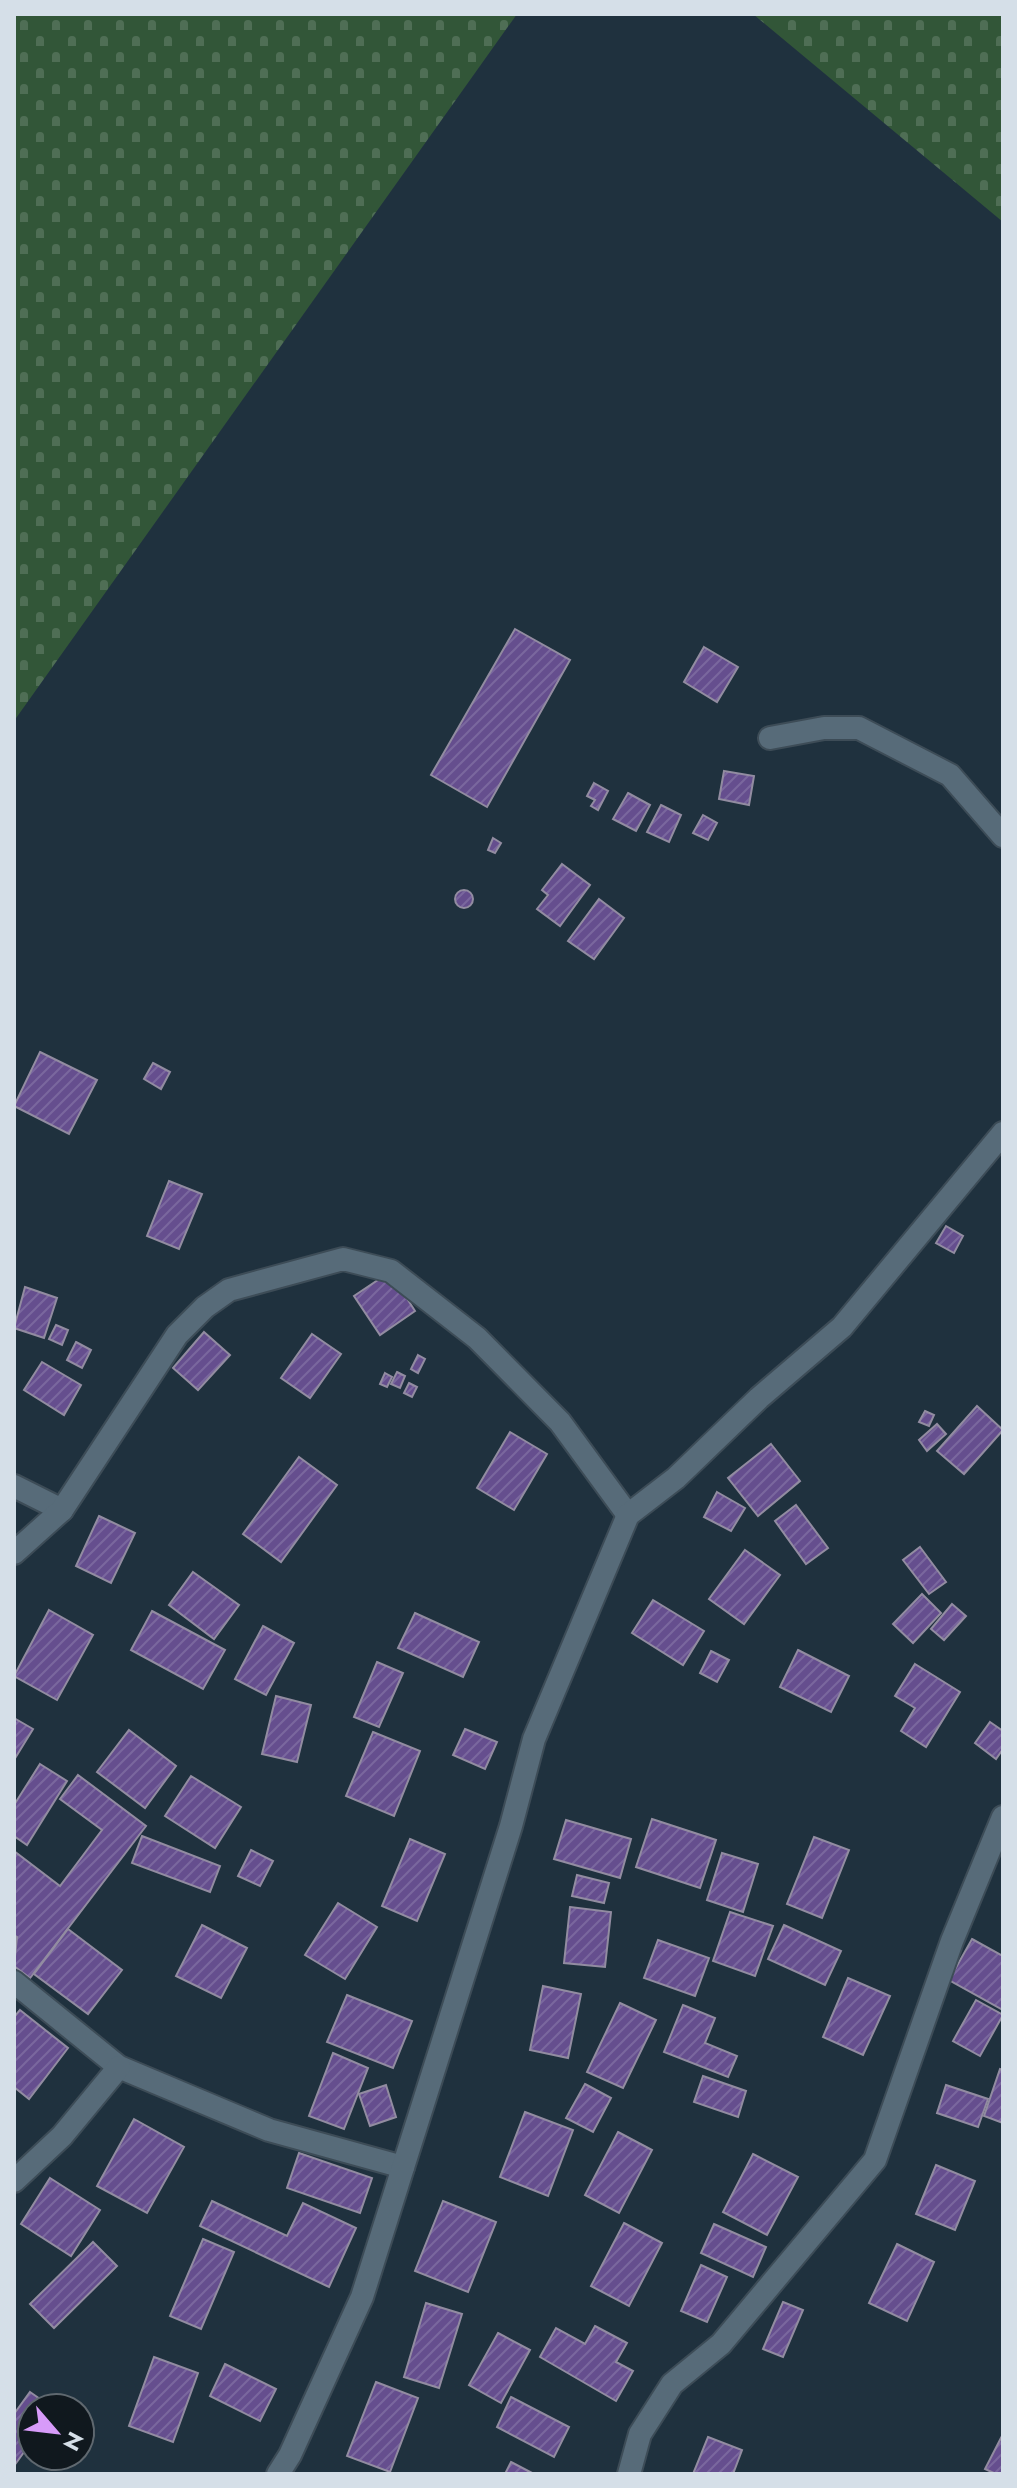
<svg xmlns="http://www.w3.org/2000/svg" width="1017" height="2488" viewBox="0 0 1017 2488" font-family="Jost,sans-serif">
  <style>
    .cemetery { fill: url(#cemetery-stones) }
    .building { fill: url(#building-hatch); stroke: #928ca1; stroke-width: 2 }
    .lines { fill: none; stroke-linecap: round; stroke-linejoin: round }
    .minor-casing { stroke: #3d4c57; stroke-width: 26 }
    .minor { stroke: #576b79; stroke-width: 22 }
  </style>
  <defs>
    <pattern id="cemetery-stones" width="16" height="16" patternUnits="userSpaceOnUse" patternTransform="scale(2)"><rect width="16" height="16" fill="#325638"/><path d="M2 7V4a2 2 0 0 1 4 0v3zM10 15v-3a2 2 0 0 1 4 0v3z" fill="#4f6e55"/></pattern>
    <pattern id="building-hatch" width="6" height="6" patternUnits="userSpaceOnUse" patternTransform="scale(2)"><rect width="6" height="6" fill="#654e8e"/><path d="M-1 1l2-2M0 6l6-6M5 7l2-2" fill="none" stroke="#7a679e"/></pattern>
  </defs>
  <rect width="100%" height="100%" fill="#1f313e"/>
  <g class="cemetery">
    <polygon points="14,14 517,14 14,721"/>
    <polygon points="753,14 1003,14 1003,222"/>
  </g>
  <g class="building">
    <polygon points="515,629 570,660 487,807 431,775"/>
    <polygon points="704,647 738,667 717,702 684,682"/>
    <polygon points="724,771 754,776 749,805 719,799"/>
    <polygon points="594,783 608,791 598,810 591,806 595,800 587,796"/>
    <polygon points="628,793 650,805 636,831 613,819"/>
    <polygon points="661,805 681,815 669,842 647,832"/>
    <polygon points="703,815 717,823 708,840 693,833"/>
    <polygon points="493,838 501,843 495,853 488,850"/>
    <polygon points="562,864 590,885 560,926 537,909 548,895 542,890"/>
    <circle cx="464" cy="899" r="9"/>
    <polygon points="599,899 624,918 594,959 568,941"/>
    <polygon points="40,1052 97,1080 69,1134 14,1106"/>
    <polygon points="153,1063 170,1072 161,1089 144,1079"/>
    <polygon points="169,1181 202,1194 179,1249 147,1236"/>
    <polygon points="946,1226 963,1236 954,1253 936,1243"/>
    <polygon points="390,1272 415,1311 380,1335 354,1296"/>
    <polygon points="25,1287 57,1298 44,1338 14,1328"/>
    <polygon points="56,1325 68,1330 62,1345 49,1339"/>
    <polygon points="204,1332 230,1355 198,1390 173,1368"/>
    <polygon points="312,1334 341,1354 310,1398 281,1378"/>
    <polygon points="76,1342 91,1350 82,1368 67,1360"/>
    <polygon points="418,1355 425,1359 418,1373 411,1369"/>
    <polygon points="42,1362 81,1385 64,1415 24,1390"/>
    <polygon points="397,1372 405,1376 400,1388 391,1384"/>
    <polygon points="385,1373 392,1377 387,1387 380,1384"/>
    <polygon points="409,1383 417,1387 412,1397 404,1393"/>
    <polygon points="977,1406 1003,1430 964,1474 937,1451"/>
    <polygon points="925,1411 934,1415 929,1426 919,1422"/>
    <polygon points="937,1424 946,1434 927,1451 919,1440"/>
    <polygon points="510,1432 547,1454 514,1510 477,1488"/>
    <polygon points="771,1444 800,1481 758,1516 728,1478"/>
    <polygon points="299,1457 337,1485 281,1562 243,1534"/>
    <polygon points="717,1492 745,1508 731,1531 704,1517"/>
    <polygon points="796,1505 828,1548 806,1564 775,1521"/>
    <polygon points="99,1516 135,1533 111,1583 76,1566"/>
    <polygon points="920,1547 946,1582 929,1594 903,1560"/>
    <polygon points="745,1550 780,1575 744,1624 709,1599"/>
    <polygon points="193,1572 239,1605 214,1639 169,1605"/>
    <polygon points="922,1594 941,1613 913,1643 893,1624"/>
    <polygon points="653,1600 704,1631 683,1665 632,1633"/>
    <polygon points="952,1604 966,1616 944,1640 931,1629"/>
    <polygon points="49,1610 93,1635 57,1700 14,1676"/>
    <polygon points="152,1611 225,1650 203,1689 131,1650"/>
    <polygon points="415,1613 479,1642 463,1677 398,1648"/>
    <polygon points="263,1626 294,1643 266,1695 235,1679"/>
    <polygon points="798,1650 849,1676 831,1712 780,1687"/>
    <polygon points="711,1651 729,1660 717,1682 700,1673"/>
    <polygon points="377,1662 403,1673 379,1727 354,1717"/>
    <polygon points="915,1664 960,1692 926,1747 901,1731 915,1708 895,1696"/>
    <polygon points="276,1696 311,1705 297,1762 262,1754"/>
    <polygon points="14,1718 33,1729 14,1760"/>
    <polygon points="990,1722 1003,1731 1003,1749 996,1759 975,1743"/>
    <polygon points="465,1729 497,1742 485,1769 453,1755"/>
    <polygon points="129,1730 176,1766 145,1808 97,1772"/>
    <polygon points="373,1732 420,1751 394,1816 346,1796"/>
    <polygon points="40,1764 67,1781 27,1845 14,1836 14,1805"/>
    <polygon points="78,1775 146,1826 30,1978 14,1966 17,1937 14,1935 14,1851 60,1886 102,1830 60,1799"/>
    <polygon points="191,1776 241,1807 215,1848 165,1816"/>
    <polygon points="652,1819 716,1840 700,1888 636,1867"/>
    <polygon points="566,1820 631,1839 620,1878 554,1859"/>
    <polygon points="142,1836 220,1866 210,1892 132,1863"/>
    <polygon points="814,1837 849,1850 822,1918 787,1904"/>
    <polygon points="410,1839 445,1854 417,1921 382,1906"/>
    <polygon points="251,1850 273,1861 260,1886 238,1876"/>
    <polygon points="722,1853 758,1864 743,1912 707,1900"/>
    <polygon points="577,1875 609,1883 604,1903 572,1896"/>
    <polygon points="338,1903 377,1927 345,1979 305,1955"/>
    <polygon points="570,1907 611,1912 605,1967 564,1963"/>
    <polygon points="730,1912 773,1926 755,1976 713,1961"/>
    <polygon points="202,1925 247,1948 221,1998 176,1976"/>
    <polygon points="784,1925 841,1951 825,1985 768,1959"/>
    <polygon points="68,1929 122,1970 88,2014 34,1974"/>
    <polygon points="972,1939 1003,1956 1003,2010 949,1980"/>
    <polygon points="658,1940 709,1958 695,1996 644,1978"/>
    <polygon points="848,1978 890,1996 863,2055 823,2037"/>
    <polygon points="543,1986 581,1994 568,2058 530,2050"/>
    <polygon points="347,1995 412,2021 393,2068 327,2042"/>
    <polygon points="976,2000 1003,2015 980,2056 953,2041"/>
    <polygon points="620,2003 656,2020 623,2088 587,2072"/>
    <polygon points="683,2005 715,2018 705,2043 737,2056 728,2077 664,2052"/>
    <polygon points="20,2010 68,2048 29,2099 14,2087 14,2017"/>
    <polygon points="333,2053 368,2068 344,2129 309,2116"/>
    <polygon points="1000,2069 1003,2070 1003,2123 984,2116"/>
    <polygon points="703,2076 746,2091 738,2117 694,2102"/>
    <polygon points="585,2084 611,2098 593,2132 566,2118"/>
    <polygon points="386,2085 396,2117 370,2126 359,2094"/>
    <polygon points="946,2085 988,2099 978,2127 937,2113"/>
    <polygon points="525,2112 573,2130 548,2196 500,2177"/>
    <polygon points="134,2119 184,2147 147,2213 97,2186"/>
    <polygon points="618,2132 652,2150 619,2213 585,2195"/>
    <polygon points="299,2153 372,2178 360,2213 287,2188"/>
    <polygon points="753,2154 798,2177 767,2235 723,2212"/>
    <polygon points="936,2165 975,2181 955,2230 916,2214"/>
    <polygon points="50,2178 100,2210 71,2256 21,2224"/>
    <polygon points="212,2201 287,2236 303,2203 356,2228 329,2287 200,2226"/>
    <polygon points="443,2201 496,2222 468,2292 415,2271"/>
    <polygon points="624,2223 662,2243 629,2306 591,2286"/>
    <polygon points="714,2224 766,2247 753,2277 701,2253"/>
    <polygon points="203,2239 234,2252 201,2329 170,2316"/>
    <polygon points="93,2242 117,2266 54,2328 30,2304"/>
    <polygon points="897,2244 934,2262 907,2321 869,2303"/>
    <polygon points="701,2265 727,2277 707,2322 681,2311"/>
    <polygon points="783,2302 803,2310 783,2357 763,2349"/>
    <polygon points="426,2303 462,2314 439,2388 404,2377"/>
    <polygon points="595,2326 627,2343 616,2362 633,2371 616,2401 540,2357 556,2328 585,2344"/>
    <polygon points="498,2333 530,2350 501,2403 469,2385"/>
    <polygon points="154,2357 198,2373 173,2442 129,2426"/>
    <polygon points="225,2364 276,2389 260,2421 210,2396"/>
    <polygon points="376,2382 418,2398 390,2472 347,2456"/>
    <polygon points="30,2392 53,2408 32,2408 32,2441 14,2466 14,2414"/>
    <polygon points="511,2397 569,2427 554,2457 497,2427"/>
    <polygon points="1003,2434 1003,2474 996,2474 985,2469"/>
    <polygon points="708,2437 742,2450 733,2474 693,2474"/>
    <polygon points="511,2462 534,2474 505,2474"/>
  </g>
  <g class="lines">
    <g class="minor-casing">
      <g id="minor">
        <polyline points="770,738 824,728 859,728 950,775 1003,836"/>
        <polyline points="14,1486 62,1510"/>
        <polyline points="14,1553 62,1510 177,1335 205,1307 229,1290 343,1259 391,1271 477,1338 560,1422 628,1515"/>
        <polyline points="14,1982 119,2067 269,2130 403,2167"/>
        <polyline points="14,2181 62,2136 119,2067"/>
        <polyline points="278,2474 290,2455 362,2297 511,1826 534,1739 628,1515 676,1478 759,1398 842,1327 1003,1133"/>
        <polyline points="629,2474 640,2434 672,2384 721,2344 875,2160 952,1941 1003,1817"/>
      </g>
    </g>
    <use href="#minor" class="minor"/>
  </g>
  <rect width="1017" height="2488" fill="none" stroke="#d5dfe8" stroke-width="32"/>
  <g transform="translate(56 2432) rotate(118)"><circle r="38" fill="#10181e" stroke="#5f686f" stroke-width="2"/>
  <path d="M0-6L14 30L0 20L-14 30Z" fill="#d79bf9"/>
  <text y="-12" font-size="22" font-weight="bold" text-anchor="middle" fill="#d5dfe8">N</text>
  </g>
</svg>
